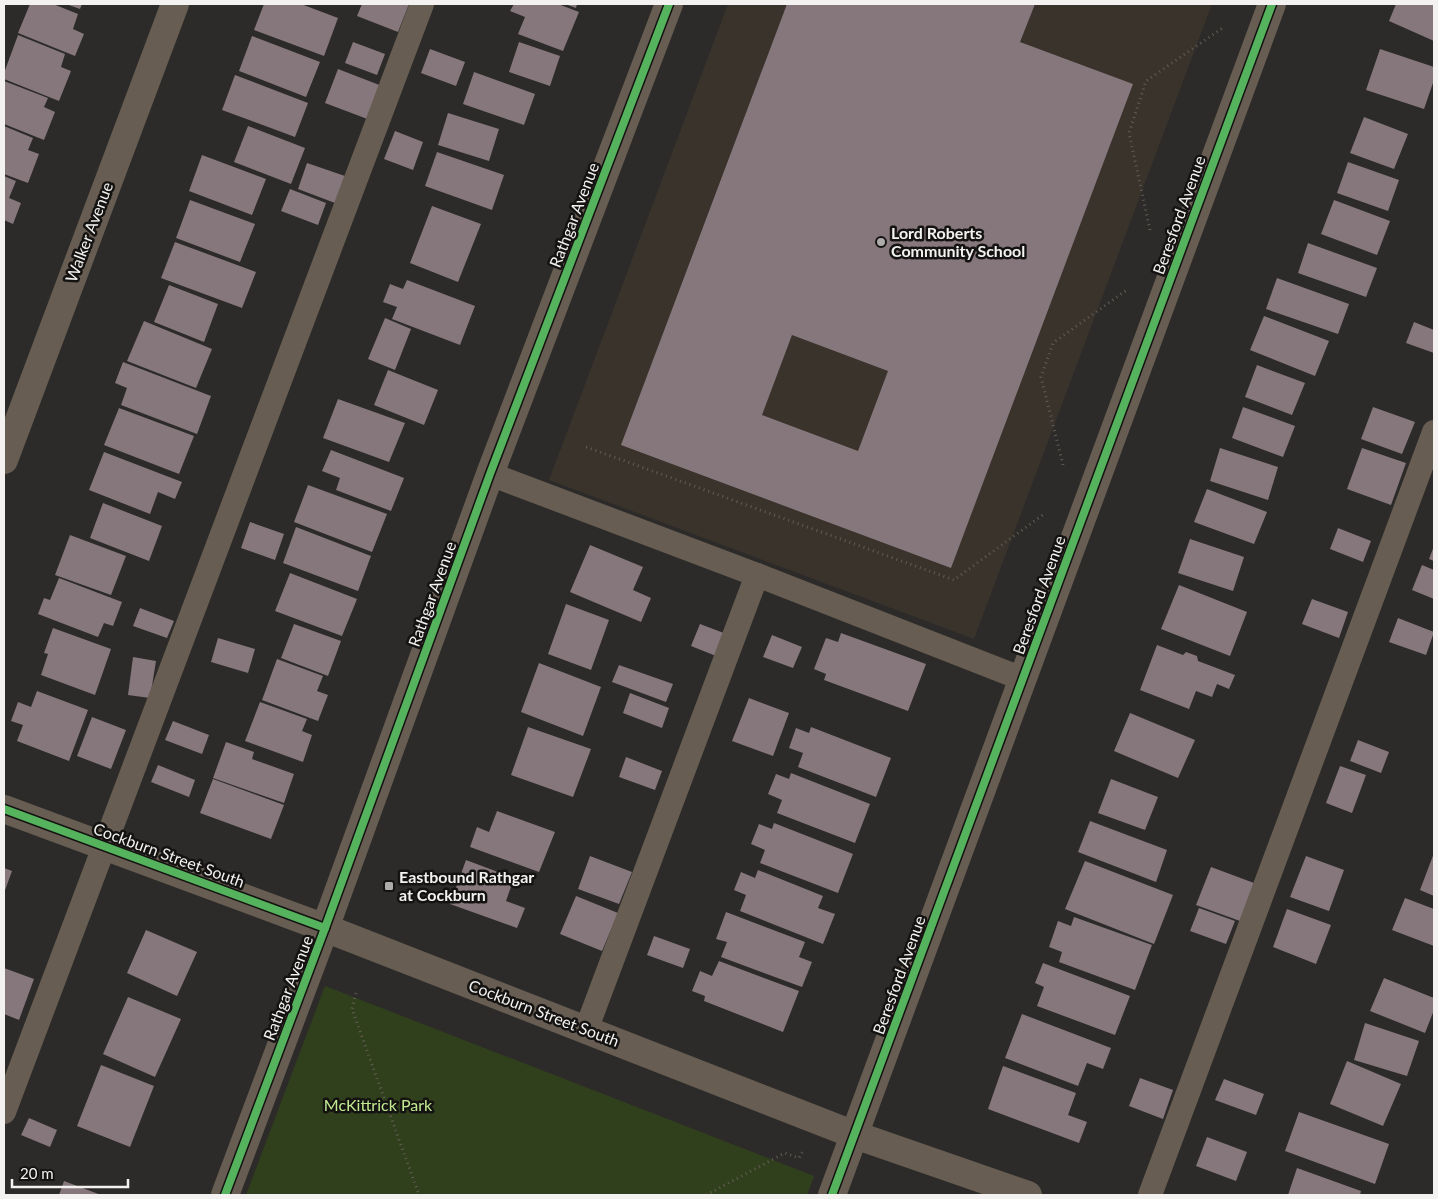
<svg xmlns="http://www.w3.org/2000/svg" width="1438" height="1199" viewBox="0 0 1438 1199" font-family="Lato,sans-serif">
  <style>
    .built { fill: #39332c }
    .green { fill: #31401c }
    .building { fill: #86777c; fill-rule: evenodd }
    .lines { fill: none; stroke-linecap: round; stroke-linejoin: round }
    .path { stroke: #635c55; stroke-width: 3; stroke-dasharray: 1 4; stroke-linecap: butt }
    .lane { stroke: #675d52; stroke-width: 24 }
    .street { stroke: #675d52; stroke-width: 28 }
    .cycleway-casing { stroke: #141312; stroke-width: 11 }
    .cycleway { stroke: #56b35d; stroke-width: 8 }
    .poi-dot { fill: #adacaa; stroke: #141312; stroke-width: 2 }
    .labels { text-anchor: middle; stroke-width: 5; stroke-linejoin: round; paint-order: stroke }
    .street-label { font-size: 16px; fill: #f3f2f0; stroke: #141312 }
    .poi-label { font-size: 16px; font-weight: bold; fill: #f3f2f0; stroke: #141312; text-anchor: start }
    .park-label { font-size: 16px; fill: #c2ea90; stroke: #141312 }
  </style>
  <rect width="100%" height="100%" fill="#2c2b29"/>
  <polygon class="built" points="728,4 1212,4 974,639 549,480"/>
  <polygon class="green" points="325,986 814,1176 807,1195 246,1195"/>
  <g class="building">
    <polygon points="30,4 53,4 78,14 73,29 84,34 75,56 18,33"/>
    <polygon points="66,4 82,4 80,9"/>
    <polygon points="264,4 301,4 338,18 324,56 254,30"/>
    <polygon points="362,4 409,4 398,32 357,16"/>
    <polygon points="514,4 558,4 579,12 563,51 518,34 525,17 510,11"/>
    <polygon points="565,4 577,4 576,8"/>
    <path d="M787 4H1035L1020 42 1133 84 951 568 621 445ZM792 335 888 371 858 451 762 415Z"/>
    <polygon points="1396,4 1434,4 1434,41 1389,21"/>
    <polygon points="18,35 65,54 61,67 71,71 59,101 4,79 4,73"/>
    <polygon points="252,36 320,62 306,97 239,71"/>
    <polygon points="353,42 385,54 377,75 345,63"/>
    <polygon points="519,42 560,56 550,86 509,72"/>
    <polygon points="430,49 465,62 456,86 421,73"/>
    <polygon points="1380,49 1434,67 1434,80 1424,109 1366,90"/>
    <polygon points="338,69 382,86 370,120 325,103"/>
    <polygon points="474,72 535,94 524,125 463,104"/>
    <polygon points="235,75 308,103 295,137 222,110"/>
    <polygon points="4,81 48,98 44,107 55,112 44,140 4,124"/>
    <polygon points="448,113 499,129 489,161 438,145"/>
    <polygon points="1364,117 1408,134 1394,169 1350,153"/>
    <polygon points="4,126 33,138 28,150 39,154 28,183 4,174"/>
    <polygon points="248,126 305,148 291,184 234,162"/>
    <polygon points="395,131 423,142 413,170 384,159"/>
    <polygon points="437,152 504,175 492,210 425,186"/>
    <polygon points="202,155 266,179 252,215 189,191"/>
    <polygon points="1348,162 1399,180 1388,211 1337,193"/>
    <polygon points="307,163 345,176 335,203 298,189"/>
    <polygon points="4,176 16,181 9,198 21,203 13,224 4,220"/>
    <polygon points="290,189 326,203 318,225 281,211"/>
    <polygon points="190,200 255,224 240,262 176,238"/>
    <polygon points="1334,200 1390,221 1377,255 1321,234"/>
    <polygon points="432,206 481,224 458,282 410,263"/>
    <polygon points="175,242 256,272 242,308 161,278"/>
    <polygon points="1308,243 1377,268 1366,297 1298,273"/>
    <polygon points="1277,278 1349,304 1338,334 1266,309"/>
    <polygon points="407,280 475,306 460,345 392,319 397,307 383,302 390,284 403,289"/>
    <polygon points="169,285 218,304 204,342 154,322"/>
    <polygon points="1264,316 1329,341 1315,376 1250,350"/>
    <polygon points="385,318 411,329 395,370 368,359"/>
    <polygon points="144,321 212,349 196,388 127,361"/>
    <polygon points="1414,322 1434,330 1434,353 1406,343"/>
    <polygon points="123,362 211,396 197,434 121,405 127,388 115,383"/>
    <polygon points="1257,365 1305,383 1292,415 1245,397"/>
    <polygon points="388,370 438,390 424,425 374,405"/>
    <polygon points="338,399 405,423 389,462 323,438"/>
    <polygon points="1243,407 1295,426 1283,457 1232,438"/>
    <polygon points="1373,407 1415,422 1402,454 1361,439"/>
    <polygon points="119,408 194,436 179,474 104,445"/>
    <polygon points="1220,448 1278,467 1268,500 1210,481"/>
    <polygon points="1362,448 1406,463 1391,505 1347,489"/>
    <polygon points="331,450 404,478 391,511 336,490 340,478 322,471"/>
    <polygon points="104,452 182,482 175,499 158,492 150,514 89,490"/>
    <polygon points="308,485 387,514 372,552 294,522"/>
    <polygon points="1207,489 1267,512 1254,544 1194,522"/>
    <polygon points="103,503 162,526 149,561 90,538"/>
    <polygon points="250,522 284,534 275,560 241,548"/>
    <polygon points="296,527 371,556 358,591 283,563"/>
    <polygon points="1338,528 1371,541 1363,562 1330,549"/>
    <polygon points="70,535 126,556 111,595 55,575"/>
    <polygon points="1190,539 1244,557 1233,591 1178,573"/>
    <polygon points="590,545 643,567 633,590 651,598 641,622 570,592"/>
    <polygon points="1434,546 1434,561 1429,559"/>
    <polygon points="1422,565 1434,570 1434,599 1412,590"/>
    <polygon points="290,573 357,599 342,636 275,611"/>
    <polygon points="59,578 122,602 113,626 104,623 98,637 38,614 44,598 50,600"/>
    <polygon points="1179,585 1247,612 1230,656 1161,629"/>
    <polygon points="1312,599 1348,612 1339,638 1302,624"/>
    <polygon points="566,604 609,620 591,670 548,654"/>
    <polygon points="140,608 174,621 167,638 133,626"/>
    <polygon points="1398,618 1434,632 1426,655 1389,642"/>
    <polygon points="294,624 341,641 328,676 281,658"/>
    <polygon points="700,624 729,635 721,658 691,646"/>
    <polygon points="53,628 111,649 95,695 41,675 48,654 44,653"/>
    <polygon points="841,633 926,664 908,711 824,680 826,674 814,669 826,638 838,642"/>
    <polygon points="772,635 802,647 793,668 763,657"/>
    <polygon points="218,638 255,649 248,673 211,662"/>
    <polygon points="1157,645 1183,655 1186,652 1197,656 1198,661 1235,675 1229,689 1217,684 1212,697 1196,691 1189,709 1140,690"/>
    <polygon points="133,657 156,661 150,698 128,695"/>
    <polygon points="277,659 323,676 317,691 328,695 318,721 262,700"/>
    <polygon points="539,663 601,687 583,736 521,712"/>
    <polygon points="619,665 673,684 666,702 612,682"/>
    <polygon points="37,691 88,710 69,761 17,741 23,725 11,721 18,702 31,707"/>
    <polygon points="630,693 669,708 662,728 623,713"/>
    <polygon points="749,698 789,713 773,756 732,741"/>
    <polygon points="260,702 307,719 302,731 312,735 303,762 245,741"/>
    <polygon points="1130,713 1195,740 1178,778 1114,751"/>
    <polygon points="92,717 126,730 111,769 77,756"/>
    <polygon points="173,721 209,735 202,754 165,740"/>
    <polygon points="528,727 591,749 573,797 511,775"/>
    <polygon points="811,727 891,758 876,797 798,767 803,753 789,748 796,728 809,733"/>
    <polygon points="1358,740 1389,752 1381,773 1350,761"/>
    <polygon points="226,742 254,752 252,759 294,774 284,803 213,778"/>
    <polygon points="626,757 662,771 655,790 619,777"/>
    <polygon points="158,765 195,780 189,797 151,782"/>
    <polygon points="1340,766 1366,775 1352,813 1326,803"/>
    <polygon points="791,773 870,804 855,843 777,813 782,800 768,794 776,774 789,779"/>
    <polygon points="213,779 284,805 271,839 200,813"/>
    <polygon points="1111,779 1158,797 1145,830 1098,813"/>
    <polygon points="497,811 555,832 539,872 470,847 477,827 489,832"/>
    <polygon points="1090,821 1167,850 1156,882 1078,852"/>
    <polygon points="774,823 853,854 838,893 760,863 765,850 751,844 759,824 772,829"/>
    <polygon points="1434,853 1434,896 1420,890"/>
    <polygon points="590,856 632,872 619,904 578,889"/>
    <polygon points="1306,856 1344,870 1329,911 1290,897"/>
    <polygon points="466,860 514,878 506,901 525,908 517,928 450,904"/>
    <polygon points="1085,861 1173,895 1154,944 1065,909"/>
    <polygon points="1211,867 1254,883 1240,921 1196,905"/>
    <polygon points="4,868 12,871 4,893"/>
    <polygon points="758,870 823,896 818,908 835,914 823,944 740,911 746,895 734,890 741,872 755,878"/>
    <polygon points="576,896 618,913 602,951 560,934"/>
    <polygon points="1405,898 1434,909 1434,946 1392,930"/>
    <polygon points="1199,908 1235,921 1226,944 1190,931"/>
    <polygon points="1287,909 1331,925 1316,964 1273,947"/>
    <polygon points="726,912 805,942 799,957 812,962 802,987 721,957 727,942 716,939"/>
    <polygon points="1074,917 1152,945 1135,990 1059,962 1062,952 1049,947 1058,921 1071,926"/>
    <polygon points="146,930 197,952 177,996 127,973"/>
    <polygon points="654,936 690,949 683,968 647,955"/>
    <polygon points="719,961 799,991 783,1032 704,1001 705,996 692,991 700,971 712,976"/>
    <polygon points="1043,963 1130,996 1115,1035 1037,1006 1044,987 1035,983"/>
    <polygon points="4,968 34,979 19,1020 4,1014"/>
    <polygon points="1384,978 1434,998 1434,1010 1425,1033 1370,1011"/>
    <polygon points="128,997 181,1019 155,1077 103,1054"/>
    <polygon points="1022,1014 1111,1048 1103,1069 1087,1063 1078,1086 1005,1058"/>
    <polygon points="1365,1023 1419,1041 1407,1076 1354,1060"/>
    <polygon points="1347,1061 1401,1084 1383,1126 1330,1104"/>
    <polygon points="101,1065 154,1086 130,1147 77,1126"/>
    <polygon points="1003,1066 1076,1093 1068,1115 1087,1122 1079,1143 988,1109"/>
    <polygon points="1140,1078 1173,1090 1163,1119 1129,1106"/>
    <polygon points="1224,1079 1264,1094 1256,1115 1215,1100"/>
    <polygon points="1299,1112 1389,1144 1375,1184 1285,1151"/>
    <polygon points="29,1118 57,1130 50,1147 21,1135"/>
    <polygon points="1207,1137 1247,1152 1236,1181 1196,1166"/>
    <polygon points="1297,1168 1361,1191 1360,1195 1288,1195"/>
    <polygon points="64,1181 101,1195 59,1195"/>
  </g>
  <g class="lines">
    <g class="path">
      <polyline points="1150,230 1129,133 1146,81 1224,27"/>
      <polyline points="586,447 954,580 1044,514"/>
      <polyline points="1063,465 1041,377 1053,343 1128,289"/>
      <polyline points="356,993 352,1009 419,1195"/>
      <polyline points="706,1195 785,1153 799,1158 803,1151"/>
    </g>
    <g class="lane">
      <polyline points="490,474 757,575 1023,679"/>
      <polyline points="586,1030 757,575"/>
      <polyline points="4,1112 422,4"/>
      <polyline points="1150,1195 1434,432"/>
    </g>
    <g class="street">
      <polyline points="4,460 175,4"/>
      <polyline points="4,809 325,928 855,1135 1028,1195"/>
      <polyline points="225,1195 325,928 490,474 669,4"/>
      <polyline points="832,1195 1272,4"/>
    </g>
    <g class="cycleway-casing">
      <g id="cycleway">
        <polyline points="4,809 325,928"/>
        <polyline points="225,1195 325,928 490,474 669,4"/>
        <polyline points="832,1195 1272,4"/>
      </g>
    </g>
    <use href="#cycleway" class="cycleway"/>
  </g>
  <g class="poi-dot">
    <circle cx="881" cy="242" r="5"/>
    <rect x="384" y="881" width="10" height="10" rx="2.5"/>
  </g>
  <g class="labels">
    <g class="street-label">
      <text transform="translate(574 215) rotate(-69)" y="6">Rathgar Avenue</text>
      <text transform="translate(1179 215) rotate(-70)" y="6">Beresford Avenue</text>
      <text transform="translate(89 232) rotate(-69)" y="6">Walker Avenue</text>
      <text transform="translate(432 594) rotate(-70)" y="6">Rathgar Avenue</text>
      <text transform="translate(1039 595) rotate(-70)" y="6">Beresford Avenue</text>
      <text transform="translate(169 855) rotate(20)" y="6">Cockburn Street South</text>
      <text transform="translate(899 975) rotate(-70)" y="6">Beresford Avenue</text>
      <text transform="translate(288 988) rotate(-69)" y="6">Rathgar Avenue</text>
      <text transform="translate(544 1013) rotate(21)" y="6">Cockburn Street South</text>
    </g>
    <g class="poi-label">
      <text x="891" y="239">Lord Roberts<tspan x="891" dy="18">Community School</tspan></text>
      <text x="399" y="883">Eastbound Rathgar<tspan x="399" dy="18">at Cockburn</tspan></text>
    </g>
    <g class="park-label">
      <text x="378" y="1111">McKittrick Park</text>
    </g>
  </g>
  <rect width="1438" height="1199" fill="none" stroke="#f3f2f0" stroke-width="10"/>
  <path d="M12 1179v8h116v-8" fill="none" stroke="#f3f2f0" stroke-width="2.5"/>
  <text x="20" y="1179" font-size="15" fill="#f3f2f0" stroke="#141312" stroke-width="4" paint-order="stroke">20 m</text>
</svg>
